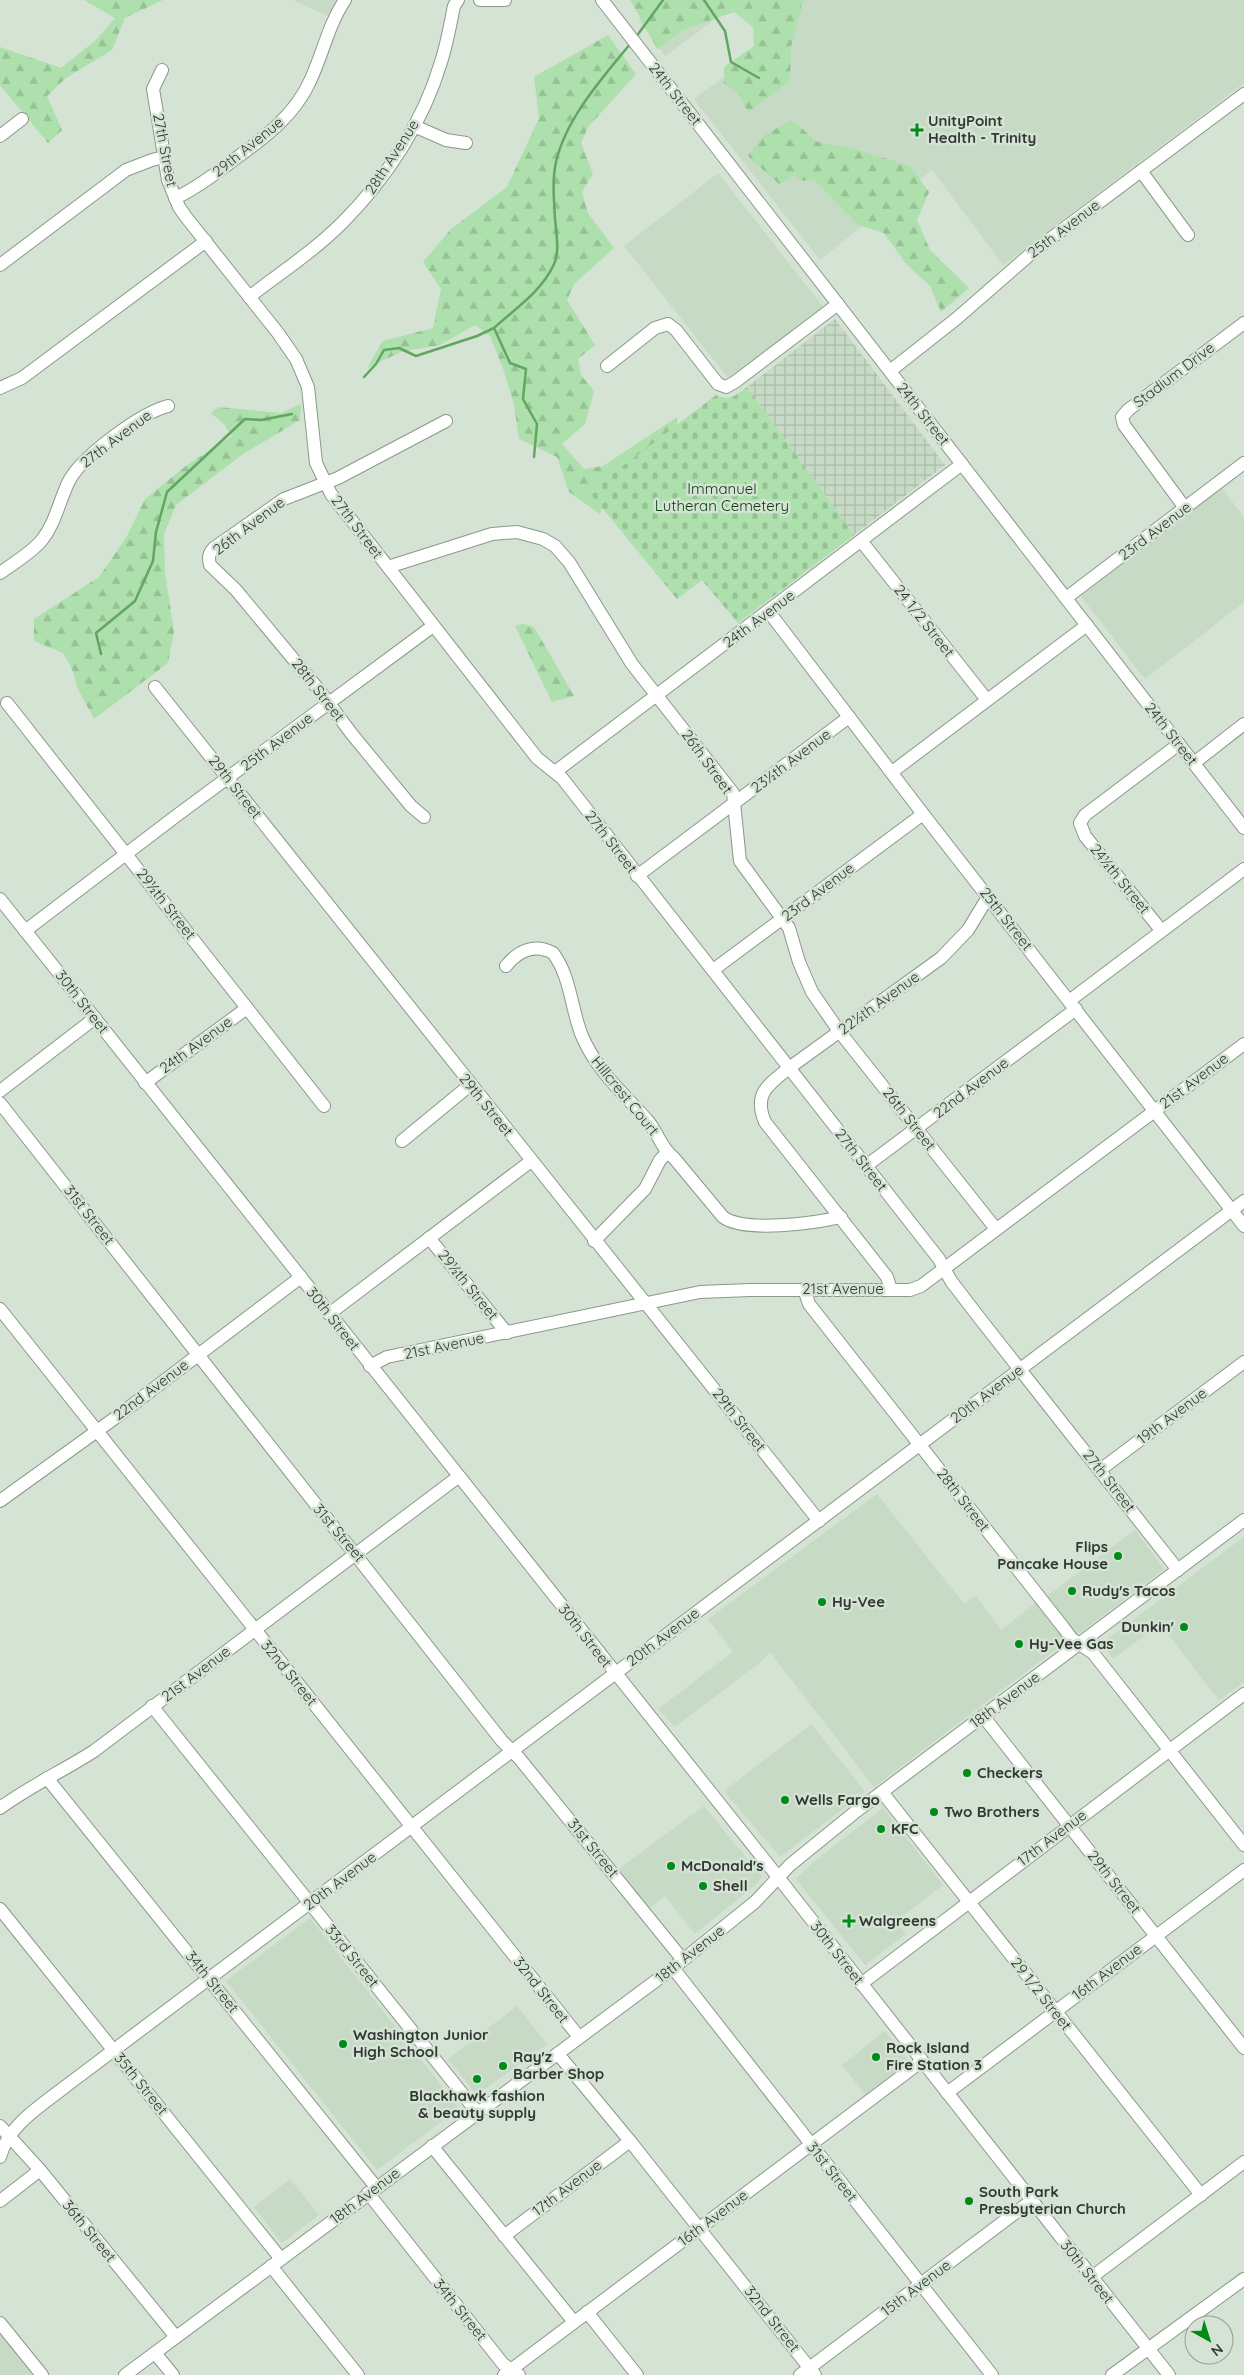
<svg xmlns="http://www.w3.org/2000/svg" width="1244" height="2375" viewBox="0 0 1244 2375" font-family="Quicksand,sans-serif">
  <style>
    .built { fill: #c6dac5 }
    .industrial { fill: url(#industrial-grid) }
    .forest { fill: url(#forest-firs) }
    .cemetery { fill: url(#cemetery-stones) }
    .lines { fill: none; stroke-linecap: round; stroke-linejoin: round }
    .stream { stroke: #62a661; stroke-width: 2.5 }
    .minor-casing { stroke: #8b988a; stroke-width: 14 }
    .minor { stroke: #fff; stroke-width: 12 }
    .poi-dot { fill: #008b19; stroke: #d5e3d4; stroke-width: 2 }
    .labels { text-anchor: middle; stroke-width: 5; stroke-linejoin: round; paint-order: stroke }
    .street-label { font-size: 15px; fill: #323832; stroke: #d5e3d4 }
    .poi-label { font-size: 15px; font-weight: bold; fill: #323832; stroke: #d5e3d4; text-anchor: start }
    .park-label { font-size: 15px; fill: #093b0d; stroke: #d5e3d4 }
  </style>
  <defs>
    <pattern id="industrial-grid" width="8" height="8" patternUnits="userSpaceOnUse" patternTransform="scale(1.25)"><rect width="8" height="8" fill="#c6dac5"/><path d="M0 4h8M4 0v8" fill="none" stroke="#abbcaa"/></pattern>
    <pattern id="forest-firs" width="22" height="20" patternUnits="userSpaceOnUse" patternTransform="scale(1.25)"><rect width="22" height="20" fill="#ade0ac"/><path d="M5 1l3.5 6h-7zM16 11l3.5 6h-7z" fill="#95c194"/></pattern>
    <pattern id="cemetery-stones" width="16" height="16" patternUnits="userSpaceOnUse" patternTransform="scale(1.25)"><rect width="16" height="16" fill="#ade0ac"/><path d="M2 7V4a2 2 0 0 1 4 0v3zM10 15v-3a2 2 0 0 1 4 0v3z" fill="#95c194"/></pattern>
  </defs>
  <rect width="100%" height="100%" fill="#d5e3d4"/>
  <g class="built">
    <polygon points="293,0 340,0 330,17"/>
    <polygon points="664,0 742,0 665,56 639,20"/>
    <polygon points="776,0 1244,0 1244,83 1003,265 932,170 820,260 694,99 794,26"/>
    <polygon points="718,173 824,308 728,378 624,246"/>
    <polygon points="1221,487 1244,517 1244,602 1145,679 1081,596"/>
    <polygon points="877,1494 964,1604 976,1596 1001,1630 1038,1601 1068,1640 874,1787 770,1652 763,1660 675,1727 658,1709 733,1652 708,1619"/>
    <polygon points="1135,1530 1164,1569 1076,1636 1046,1597"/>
    <polygon points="1244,1537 1244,1682 1219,1700 1160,1624 1113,1659 1102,1643"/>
    <polygon points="812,1724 865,1792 780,1857 724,1791"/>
    <polygon points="704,1806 762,1877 755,1885 695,1934 665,1896 649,1909 619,1869"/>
    <polygon points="883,1808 943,1885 896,1921 906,1934 865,1965 796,1879 811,1864"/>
    <polygon points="310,1918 459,2108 377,2170 226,1981"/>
    <polygon points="517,2006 547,2044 477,2095 448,2059"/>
    <polygon points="885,2031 910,2063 867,2097 842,2065"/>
    <polygon points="290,2179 319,2215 282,2243 254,2207"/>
    <polygon points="0,2332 36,2375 0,2375"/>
  </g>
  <polygon class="industrial" points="835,319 945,465 854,535 747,387"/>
  <g class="forest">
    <polygon points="84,0 163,0 125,18 112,50 66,78 47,96 62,130 48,143 0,85 0,47 61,68 96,40 115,18"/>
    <polygon points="630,0 803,0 791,47 790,81 748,112 736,90 724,84 724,67 754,46 753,27 734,12 682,30 658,50"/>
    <polygon points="608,35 636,74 588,127 581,143 593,174 582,192 588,213 614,248 574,284 567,300 595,345 578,359 581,375 594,391 585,424 562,444 584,469 603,466 677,417 677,428 615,476 600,514 569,492 557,457 519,439 514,405 504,371 490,336 475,325 440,345 401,352 367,368 383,341 433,328 441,289 423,262 451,229 507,187 539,118 534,77"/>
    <polygon points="790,121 799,125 815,141 855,149 910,166 929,192 917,220 930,250 969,288 941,312 930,286 907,265 884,233 858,225 813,179 804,181 794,175 779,184 748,156 763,136"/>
    <polygon points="301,404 300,420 243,454 176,505 164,534 165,572 174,632 168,663 94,719 78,689 72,669 63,653 34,641 34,619 99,577 126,538 145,499 187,465 232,436 225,425 211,413 218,407 281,413"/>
    <polygon points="523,624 534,627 574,696 552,702 515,626"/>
  </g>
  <path class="cemetery" d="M747 387 854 535 738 623 702 580 677 599 589 492 716 395C730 401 735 396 747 387Z"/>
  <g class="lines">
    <g class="stream">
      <polyline points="704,0 725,31 731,62 759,78"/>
      <polyline points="636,37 663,0"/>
      <polyline points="364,377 376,364 384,350 399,348 416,356 477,336 494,328"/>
      <path d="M534 457 537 424 523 399 526 369 510 363 494 328C516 308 542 291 554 264 560 252 556 232 555 219 554 200 552 180 556 162 566 118 603 77 631 43"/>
      <polyline points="101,654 96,633 135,601 153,561 156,532 167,492 245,419 261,420 292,414"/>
    </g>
    <g class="minor-casing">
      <g id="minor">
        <polyline points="480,0 505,0"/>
        <polyline points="602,0 1244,828"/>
        <polyline points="162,70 153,89 168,180 179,207 186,217 278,333 296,359 308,387 316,463 331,494 537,758 562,778 939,1259 951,1281 981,1320 1178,1570"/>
        <polyline points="414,126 446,140 466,143"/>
        <polyline points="0,136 22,119"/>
        <polyline points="1141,171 1188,235"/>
        <path d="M175 198C194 190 210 177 227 165 259 141 293 119 310 81 323 54 328 25 345 0"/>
        <polyline points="0,265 126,170 152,160 164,157"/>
        <path d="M249 297C280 273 314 251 342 223 386 179 423 123 441 62 447 44 450 25 454 6L458 0"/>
        <polyline points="607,366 655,328 668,324 676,330 718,384 726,387 735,382 838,304"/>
        <polyline points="890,371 956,319 1034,251 1244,94"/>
        <polyline points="0,388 22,378 206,241"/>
        <polyline points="1185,508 1124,425 1122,417 1128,410 1244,323"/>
        <polyline points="862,542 987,700"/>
        <polyline points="388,567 492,534 517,532 543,539 555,546 569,562 632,664 733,793 740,861 789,928 799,962 812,992 839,1031 996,1229"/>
        <path d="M0 573C14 563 31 553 42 540 56 522 59 501 69 481 82 456 141 413 168 406"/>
        <polyline points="1066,598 1244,463"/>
        <polyline points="769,612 923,814 1244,1226"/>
        <polyline points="155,687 819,1521"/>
        <polyline points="7,703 324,1106"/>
        <polyline points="1194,763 1244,724"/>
        <polyline points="555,772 962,464"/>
        <polyline points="892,772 1087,625"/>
        <path d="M424 817 411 806 351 733 319 690 236 590 210 565C208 557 209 553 214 548L284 499 338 478 446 421"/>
        <polyline points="637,876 849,717"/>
        <polyline points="0,899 778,1877 1169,2375"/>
        <polyline points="1161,930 1085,836 1080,823 1085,815 1179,744"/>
        <polyline points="25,931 176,816 433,626"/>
        <path d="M506 966C518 951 534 943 553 953 571 977 571 1009 582 1036 597 1071 623 1093 648 1121 658 1133 661 1148 674 1158L723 1217C745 1233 815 1223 841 1217"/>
        <polyline points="713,970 923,814"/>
        <polyline points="1069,1001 1244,869"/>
        <polyline points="145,1083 247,1008"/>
        <polyline points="0,1091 95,1018"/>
        <polyline points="0,1103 502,1741 519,1758 683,1960"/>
        <polyline points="402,1141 470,1085"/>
        <polyline points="866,1166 1076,1009"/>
        <polyline points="429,1238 507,1333"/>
        <polyline points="594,1241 645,1189 660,1160 667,1153"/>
        <polyline points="804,1289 809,1304 1063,1627 1072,1639 1093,1653 1244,1845"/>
        <path d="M891 1290 887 1277 765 1122C753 1094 768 1085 789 1068L941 958 968 930 988 897"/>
        <polyline points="0,1309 579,2037"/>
        <polyline points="329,1314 531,1161"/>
        <polyline points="370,1366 387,1357 700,1292 750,1290 910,1290 921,1286 1244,1044"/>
        <polyline points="1100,1470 1244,1362"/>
        <polyline points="0,1501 115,1418 301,1277"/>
        <polyline points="152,1706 477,2112"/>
        <polyline points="983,1716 1244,2048"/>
        <polyline points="47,1778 376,2187"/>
        <polyline points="882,1792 1201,2195"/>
        <path d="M0 1808C30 1786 63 1771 94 1751L458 1477"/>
        <polyline points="0,1909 281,2259"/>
        <polyline points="673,1968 992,2375"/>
        <polyline points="861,1984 1244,1694"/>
        <polyline points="558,2054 630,2141 815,2375"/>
        <polyline points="947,2093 1244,1870"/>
        <polyline points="0,2126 40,2170 176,2337"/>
        <polyline points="432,2146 574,2322"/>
        <path d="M0 2157C9 2124 41 2106 66 2086L1244 1201"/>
        <polyline points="368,2193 503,2364 519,2375"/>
        <polyline points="0,2201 40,2170"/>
        <polyline points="504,2236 630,2141"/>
        <polyline points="271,2266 358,2375"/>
        <polyline points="1092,2277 1244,2162"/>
        <polyline points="587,2312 637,2375"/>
        <polyline points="0,2323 42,2375"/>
        <polyline points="155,2353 173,2375"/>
        <polyline points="125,2375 673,1968 755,1902 790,1865 854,1813 1244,1520"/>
        <polyline points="504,2375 922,2061"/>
        <polyline points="800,2375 1031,2201"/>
        <polyline points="1112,2375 1244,2279"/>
      </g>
    </g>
    <use href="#minor" class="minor"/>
  </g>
  <g class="poi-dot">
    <path d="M914.5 122.5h5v5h5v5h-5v5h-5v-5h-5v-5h5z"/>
    <circle cx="1118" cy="1556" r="5"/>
    <circle cx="1072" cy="1591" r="5"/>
    <circle cx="822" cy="1602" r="5"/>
    <circle cx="1184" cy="1627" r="5"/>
    <circle cx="1019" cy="1644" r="5"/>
    <circle cx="967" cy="1773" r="5"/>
    <circle cx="785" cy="1800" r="5"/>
    <circle cx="934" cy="1812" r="5"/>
    <circle cx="881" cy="1829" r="5"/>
    <circle cx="671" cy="1866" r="5"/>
    <circle cx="703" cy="1886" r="5"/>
    <path d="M846.5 1913.5h5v5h5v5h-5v5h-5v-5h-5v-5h5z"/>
    <circle cx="343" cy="2044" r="5"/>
    <circle cx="876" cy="2057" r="5"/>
    <circle cx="503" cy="2066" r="5"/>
    <circle cx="477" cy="2079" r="5"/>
    <circle cx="969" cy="2201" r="5"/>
  </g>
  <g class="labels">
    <g class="street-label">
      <text transform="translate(675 94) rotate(52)" y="5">24th Street</text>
      <text transform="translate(248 147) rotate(-39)" y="5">29th Avenue</text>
      <text transform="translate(165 150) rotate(79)" y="5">27th Street</text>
      <text transform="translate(392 157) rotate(-57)" y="5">28th Avenue</text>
      <text transform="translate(1064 229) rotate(-37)" y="5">25th Avenue</text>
      <text transform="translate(1174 375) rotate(-37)" y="5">Stadium Drive</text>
      <text transform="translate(923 414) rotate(52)" y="5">24th Street</text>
      <text transform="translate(116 439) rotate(-37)" y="5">27th Avenue</text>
      <text transform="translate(249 526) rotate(-37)" y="5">26th Avenue</text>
      <text transform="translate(357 527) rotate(53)" y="5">27th Street</text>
      <text transform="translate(1155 531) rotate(-37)" y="5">23rd Avenue</text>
      <text transform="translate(759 619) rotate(-37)" y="5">24th Avenue</text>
      <text transform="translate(924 621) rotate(52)" y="5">24 1/2 Street</text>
      <text transform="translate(318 690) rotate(52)" y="5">28th Street</text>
      <text transform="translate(1171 734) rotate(52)" y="5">24th Street</text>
      <text transform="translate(277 742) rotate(-37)" y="5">25th Avenue</text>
      <text transform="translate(791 761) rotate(-37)" y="5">23½th Avenue</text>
      <text transform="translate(707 762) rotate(54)" y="5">26th Street</text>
      <text transform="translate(235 787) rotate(52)" y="5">29th Street</text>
      <text transform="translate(611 842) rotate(52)" y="5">27th Street</text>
      <text transform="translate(1120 879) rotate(51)" y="5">24½th Street</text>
      <text transform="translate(818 892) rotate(-37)" y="5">23rd Avenue</text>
      <text transform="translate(166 904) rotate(52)" y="5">29½th Street</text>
      <text transform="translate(1006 919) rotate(52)" y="5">25th Street</text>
      <text transform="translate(82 1002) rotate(52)" y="5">30th Street</text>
      <text transform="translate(879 1003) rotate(-36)" y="5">22½th Avenue</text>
      <text transform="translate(196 1045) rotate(-36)" y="5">24th Avenue</text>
      <text transform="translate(1194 1081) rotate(-37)" y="5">21st Avenue</text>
      <text transform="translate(971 1088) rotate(-37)" y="5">22nd Avenue</text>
      <text transform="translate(625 1096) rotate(51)" y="5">Hillcrest Court</text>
      <text transform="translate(486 1105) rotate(51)" y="5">29th Street</text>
      <text transform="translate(909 1119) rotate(52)" y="5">26th Street</text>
      <text transform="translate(861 1160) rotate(52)" y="5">27th Street</text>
      <text transform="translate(89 1215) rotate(52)" y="5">31st Street</text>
      <text transform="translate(468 1285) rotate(51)" y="5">29½th Street</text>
      <text x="843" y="1294">21st Avenue</text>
      <text transform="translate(333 1319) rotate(52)" y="5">30th Street</text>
      <text transform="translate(444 1346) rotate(-12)" y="5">21st Avenue</text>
      <text transform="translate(151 1390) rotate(-37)" y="5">22nd Avenue</text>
      <text transform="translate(987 1394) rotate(-37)" y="5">20th Avenue</text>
      <text transform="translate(1172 1416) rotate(-37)" y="5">19th Avenue</text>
      <text transform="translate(739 1420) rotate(52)" y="5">29th Street</text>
      <text transform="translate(1109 1481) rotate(52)" y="5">27th Street</text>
      <text transform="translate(963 1500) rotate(52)" y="5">28th Street</text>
      <text transform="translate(339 1533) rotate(50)" y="5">31st Street</text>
      <text transform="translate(585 1636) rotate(52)" y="5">30th Street</text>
      <text transform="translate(663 1637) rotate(-37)" y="5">20th Avenue</text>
      <text transform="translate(289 1673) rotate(51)" y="5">32nd Street</text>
      <text transform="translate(196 1674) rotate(-37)" y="5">21st Avenue</text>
      <text transform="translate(1005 1700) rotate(-37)" y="5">18th Avenue</text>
      <text transform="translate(1052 1838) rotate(-37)" y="5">17th Avenue</text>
      <text transform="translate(593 1848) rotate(51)" y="5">31st Street</text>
      <text transform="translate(340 1881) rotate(-37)" y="5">20th Avenue</text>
      <text transform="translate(1114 1882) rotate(52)" y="5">29th Street</text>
      <text transform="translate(837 1953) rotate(52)" y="5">30th Street</text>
      <text transform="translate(690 1954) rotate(-38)" y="5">18th Avenue</text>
      <text transform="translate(352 1956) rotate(51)" y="5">33rd Street</text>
      <text transform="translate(1107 1972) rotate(-37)" y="5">16th Avenue</text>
      <text transform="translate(212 1982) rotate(51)" y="5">34th Street</text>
      <text transform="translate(541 1990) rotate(52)" y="5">32nd Street</text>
      <text transform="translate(1041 1994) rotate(52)" y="5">29 1/2 Street</text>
      <text transform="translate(141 2084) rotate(51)" y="5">35th Street</text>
      <text transform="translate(832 2172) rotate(52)" y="5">31st Street</text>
      <text transform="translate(567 2188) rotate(-37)" y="5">17th Avenue</text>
      <text transform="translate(365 2196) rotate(-37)" y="5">18th Avenue</text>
      <text transform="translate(713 2218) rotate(-37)" y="5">16th Avenue</text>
      <text transform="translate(89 2231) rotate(51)" y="5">36th Street</text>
      <text transform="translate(1087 2272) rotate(52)" y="5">30th Street</text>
      <text transform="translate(916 2288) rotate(-37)" y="5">15th Avenue</text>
      <text transform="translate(460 2310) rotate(51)" y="5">34th Street</text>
      <text transform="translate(772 2319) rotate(52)" y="5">32nd Street</text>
    </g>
    <g class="poi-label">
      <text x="928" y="126">UnityPoint<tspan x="928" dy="17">Health - Trinity</tspan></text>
      <text x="1108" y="1552" text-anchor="end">Flips<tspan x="1108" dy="17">Pancake House</tspan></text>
      <text x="1082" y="1596">Rudy's Tacos</text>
      <text x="832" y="1607">Hy-Vee</text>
      <text x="1174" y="1632" text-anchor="end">Dunkin'</text>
      <text x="1029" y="1649">Hy-Vee Gas</text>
      <text x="977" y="1778">Checkers</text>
      <text x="795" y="1805">Wells Fargo</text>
      <text x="944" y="1817">Two Brothers</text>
      <text x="891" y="1834">KFC</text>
      <text x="681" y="1871">McDonald's</text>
      <text x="713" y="1891">Shell</text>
      <text x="859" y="1926">Walgreens</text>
      <text x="353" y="2040">Washington Junior<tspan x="353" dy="17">High School</tspan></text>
      <text x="886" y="2053">Rock Island<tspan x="886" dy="17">Fire Station 3</tspan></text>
      <text x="513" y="2062">Ray'z<tspan x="513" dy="17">Barber Shop</tspan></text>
      <text x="477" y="2101" text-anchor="middle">Blackhawk fashion<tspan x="477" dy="17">&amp; beauty supply</tspan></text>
      <text x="979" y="2197">South Park<tspan x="979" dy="17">Presbyterian Church</tspan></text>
    </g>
    <g class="park-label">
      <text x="722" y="494">Immanuel<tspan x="722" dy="17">Lutheran Cemetery</tspan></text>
    </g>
  </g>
  <g transform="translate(1209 2340) rotate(141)"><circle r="24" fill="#d5e3d4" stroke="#949f93"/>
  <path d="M0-4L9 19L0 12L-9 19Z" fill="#008b19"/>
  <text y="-8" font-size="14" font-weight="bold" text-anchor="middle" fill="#323832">N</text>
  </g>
</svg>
